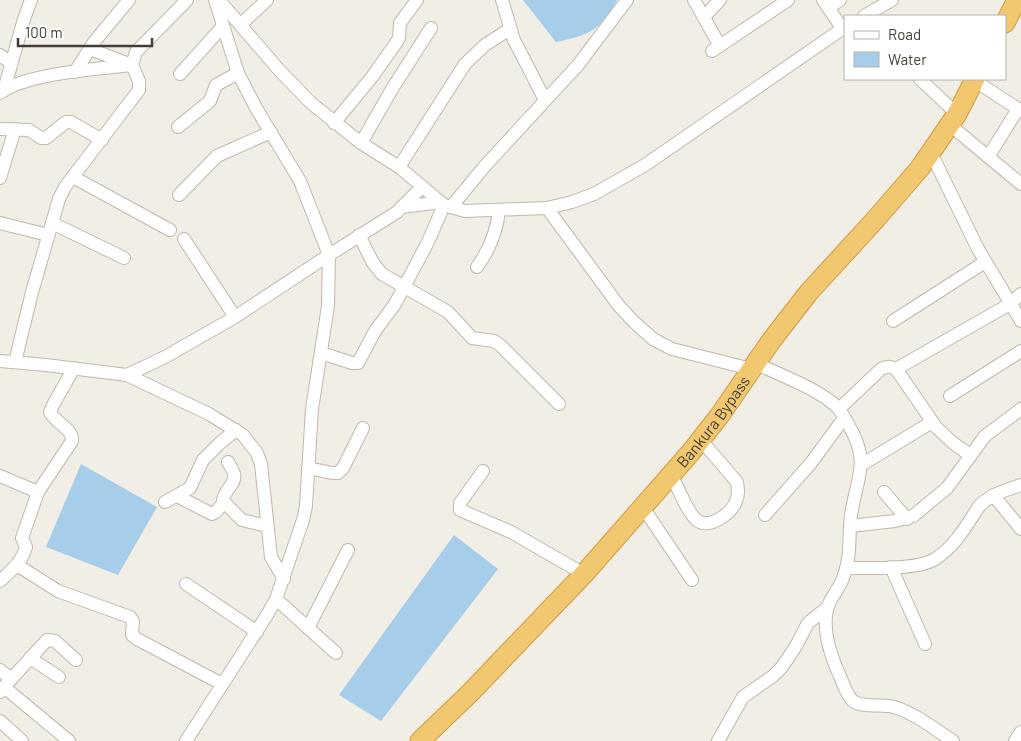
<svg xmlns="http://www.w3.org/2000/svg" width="1021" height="741" viewBox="0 0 1021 741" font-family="Barlow,sans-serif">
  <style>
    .water { fill: #a6cde9 }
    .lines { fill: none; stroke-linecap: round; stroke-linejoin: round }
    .minor-casing { stroke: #bfb8ac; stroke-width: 14 }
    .highway-casing { stroke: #cf9c41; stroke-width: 21 }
    .minor { stroke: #fff; stroke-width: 12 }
    .highway { stroke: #f1c870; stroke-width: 19 }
    .labels { text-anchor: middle; stroke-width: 4.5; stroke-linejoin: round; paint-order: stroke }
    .street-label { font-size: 16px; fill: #433e35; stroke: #fff }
  </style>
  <rect width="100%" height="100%" fill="#f1eee5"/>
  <g class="water">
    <path d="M523 0H617C600 31 589 35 556 42Z"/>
    <polygon points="81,464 157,507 118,575 46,547"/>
    <polygon points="454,535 498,569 381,721 339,695"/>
  </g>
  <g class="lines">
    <g class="minor-casing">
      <g id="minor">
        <polyline points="219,0 279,70 311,103 361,143 399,167 444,205 465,211 547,208 572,202 594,194 645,165 845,27"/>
        <polyline points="502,0 514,40 545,100"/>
        <polyline points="694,0 720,46"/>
        <polyline points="823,0 842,28"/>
        <polyline points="828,8 840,0"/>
        <polyline points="864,16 892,0"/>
        <polyline points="704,17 720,0"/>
        <polyline points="241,24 267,0"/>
        <polyline points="90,49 129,64"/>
        <polyline points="712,51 788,0"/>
        <polyline points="0,55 11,63"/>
        <polyline points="75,72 94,42 129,0"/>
        <polyline points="180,74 223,26"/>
        <polyline points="920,79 957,114"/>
        <polyline points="974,80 1021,111"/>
        <polyline points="4,90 24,19 31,0"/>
        <path d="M0 93C26 73 98 69 132 65"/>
        <polyline points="334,123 372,77 396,43 399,38 400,23 417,0"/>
        <polyline points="950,125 1021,184"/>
        <polyline points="178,127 210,101 216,85 238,73"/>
        <polyline points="0,129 29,130 41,138 46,138 66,122 71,122 102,140"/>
        <polyline points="361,143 392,89 431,28"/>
        <polyline points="931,153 978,249 1021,321"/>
        <polyline points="988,157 1018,109"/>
        <polyline points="399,167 465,64 485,45 510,29"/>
        <polyline points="73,177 170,230"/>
        <polyline points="0,178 15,129"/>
        <polyline points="179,195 217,156 271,132"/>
        <polyline points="402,207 441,202"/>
        <polyline points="451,207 484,167 578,65 627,0"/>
        <polyline points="547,208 619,306 634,322 653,339 672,349 751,369"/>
        <polyline points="0,223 48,235"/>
        <polyline points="52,223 124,258"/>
        <polyline points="359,235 373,263 382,274 448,312 472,338 494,341 500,345 559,404"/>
        <polyline points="184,239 235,317"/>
        <path d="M477 267C490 249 497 232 499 210"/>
        <polyline points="893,321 985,262"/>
        <polyline points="321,353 352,363 358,363 375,331 395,304 428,242 444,205"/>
        <polyline points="0,361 46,365 127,375 165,357 235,317 329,255 397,212 422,187"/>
        <polyline points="15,362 32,292 59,199 65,187 139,90 139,81 132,65 136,52 187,0"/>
        <path d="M755 363C778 374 821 390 838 408 842 413 845 419 848 424 871 462 857 476 851 515 848 537 852 556 843 578 838 592 827 600 826 616 824 636 831 656 839 674 843 682 846 695 853 701 862 708 882 704 894 707 915 713 934 729 953 741"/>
        <polyline points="896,369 1010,304 1021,294"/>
        <polyline points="127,375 209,414 243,435 257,453 261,464 271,557 284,579"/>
        <polyline points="950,396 1021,351"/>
        <path d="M839 409 881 369C887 366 890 366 896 369L936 427 953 443 970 455"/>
        <path d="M228 462C230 466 233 470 234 474 237 483 223 491 223 501L242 520 267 526"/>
        <polyline points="861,465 932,422"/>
        <polyline points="308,468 332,473 338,473 343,468 363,428"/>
        <polyline points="483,471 460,503 460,510 511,532 584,574"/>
        <path d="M671 474C677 485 688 515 698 521 710 529 732 513 736 501 739 495 738 489 737 482L700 439"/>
        <polyline points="0,476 38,492"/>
        <polyline points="884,492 907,519"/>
        <polyline points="993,495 1021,529"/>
        <polyline points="177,496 212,514 216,512 224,502"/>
        <polyline points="165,502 190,488 203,460 220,443 236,430"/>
        <polyline points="642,506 692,580"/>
        <polyline points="765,515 811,463 844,418"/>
        <polyline points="850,526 895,521 913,516 947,488 985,436 1021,409"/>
        <polyline points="17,565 58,591 130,617 133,621 132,635 137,639 222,684"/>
        <polyline points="891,567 925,644"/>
        <path d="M846 568C868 568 918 570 935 559 956 546 967 524 980 505 992 494 1006 490 1021 485"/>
        <path d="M0 581C11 571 22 562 26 547L22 538 38 492 72 441C73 428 55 423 50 412L53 405 74 368"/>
        <polyline points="186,584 257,632"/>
        <polyline points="276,599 336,653"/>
        <polyline points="308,628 348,550"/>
        <polyline points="30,658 59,677"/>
        <polyline points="0,670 11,679"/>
        <polyline points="4,687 47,640 55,641 76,660"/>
        <polyline points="0,692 4,687 69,741"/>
        <polyline points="0,721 22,741"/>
        <polyline points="186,741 267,615 276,599 303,520 306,506 312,409 328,306 329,255 300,181 256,108 238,73 215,0"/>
        <polyline points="718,741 743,697 773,676 782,667 796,646 808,623 827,608"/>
        <polyline points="1015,741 1021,732"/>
      </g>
    </g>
    <g class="highway-casing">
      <g id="highway">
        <polyline points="1005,23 1017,0"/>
        <path id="s1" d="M420 741 470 693 584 574 691 452 720 415 771 341 809 292 875 220 920 168 957 114 975 79"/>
      </g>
    </g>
    <use href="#minor" class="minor"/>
    <use href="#highway" class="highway"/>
  </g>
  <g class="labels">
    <g class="street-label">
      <text dy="6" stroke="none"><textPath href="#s1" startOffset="434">Bankura Bypass</textPath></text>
    </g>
  </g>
  <rect x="844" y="15" width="162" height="65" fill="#ffffff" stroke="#b4b2ae"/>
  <rect x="854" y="31" width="25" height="8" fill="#ffffff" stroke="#b4b2ae"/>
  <text x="888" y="40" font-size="15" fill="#433e35">Road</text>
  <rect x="854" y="52" width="25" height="15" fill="#a6cde9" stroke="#b4b2ae"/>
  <text x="888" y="65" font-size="15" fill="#433e35">Water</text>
  <path d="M18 38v8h134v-8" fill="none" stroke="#433e35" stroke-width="2.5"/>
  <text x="25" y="38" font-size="15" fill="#433e35" stroke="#ffffff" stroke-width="4" paint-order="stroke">100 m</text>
</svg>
